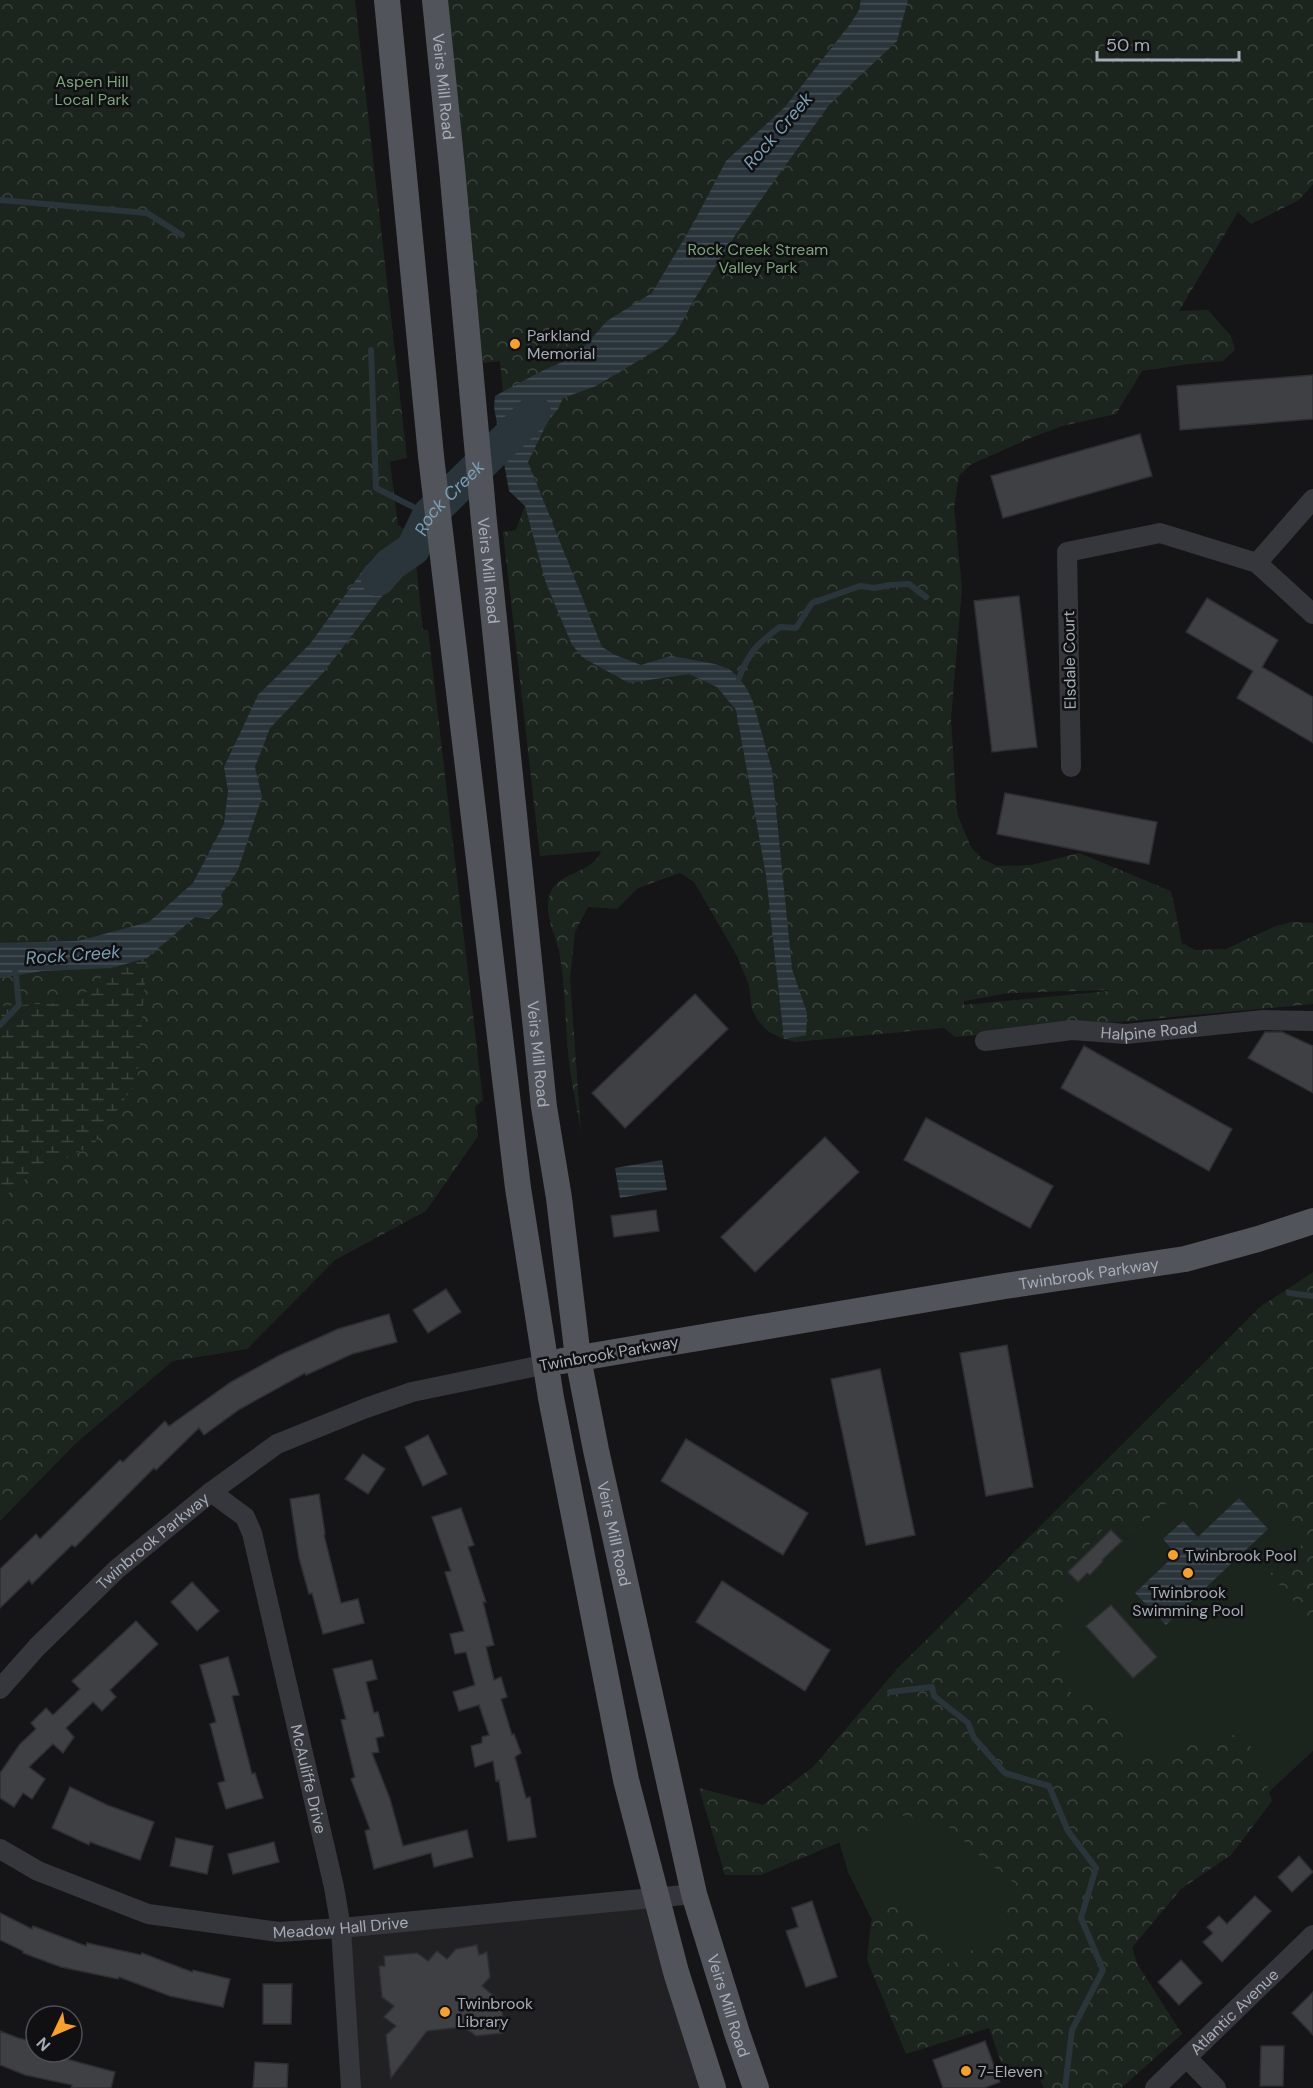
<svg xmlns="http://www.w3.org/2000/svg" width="1313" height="2088" viewBox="0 0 1313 2088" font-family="'DM Sans',sans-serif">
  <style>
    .built { fill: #212124 }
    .grass { fill: #1c251d }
    .forest { fill: url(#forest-crowns); fill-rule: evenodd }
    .wetland { fill: url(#wetland-marsh) }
    .water { fill: url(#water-rules) }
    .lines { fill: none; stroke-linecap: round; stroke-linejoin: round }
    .stream { stroke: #2a353b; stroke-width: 6 }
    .river { stroke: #2a353b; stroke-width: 34 }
    .building { fill: #3f4044; stroke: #2f2f33; stroke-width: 1.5 }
    .minor { stroke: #35373c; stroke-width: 20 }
    .major { stroke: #51545b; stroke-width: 26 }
    .poi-dot { fill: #faa029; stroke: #101012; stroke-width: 2 }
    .labels { text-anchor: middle; stroke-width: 5; stroke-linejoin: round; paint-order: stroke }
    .park-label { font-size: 16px; fill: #7da37c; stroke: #101012 }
    .street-label { font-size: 16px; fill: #a6adb7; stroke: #101012 }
    .poi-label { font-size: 16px; fill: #a6adb7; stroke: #101012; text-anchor: start }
    .water-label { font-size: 18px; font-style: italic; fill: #7b9fb4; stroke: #101012 }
  </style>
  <defs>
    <pattern id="forest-crowns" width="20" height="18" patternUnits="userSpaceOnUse" patternTransform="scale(1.5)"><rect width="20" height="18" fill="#1c251d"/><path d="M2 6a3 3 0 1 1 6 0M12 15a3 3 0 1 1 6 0" fill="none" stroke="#3a423c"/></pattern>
    <pattern id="wetland-marsh" width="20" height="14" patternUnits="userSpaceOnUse" patternTransform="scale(1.5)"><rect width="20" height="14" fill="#1c251d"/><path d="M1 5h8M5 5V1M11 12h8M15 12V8" fill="none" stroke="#3a423c"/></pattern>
    <pattern id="water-rules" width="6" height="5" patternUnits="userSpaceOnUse" patternTransform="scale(1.5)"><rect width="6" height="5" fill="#2a353b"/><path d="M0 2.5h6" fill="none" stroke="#465055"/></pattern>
  </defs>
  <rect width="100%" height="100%" fill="#151517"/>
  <polygon class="built" points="657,1897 713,2088 351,2088 341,1928"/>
  <polygon class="grass" points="1269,1312 1313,1358 1313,1751 1126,1925 1155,2028 1025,2013 925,2027 848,1872 819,1773"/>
  <g class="forest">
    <polygon points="0,0 355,0 407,458 390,462 398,525 407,531 399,538 403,573 416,563 423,630 428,630 483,1100 475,1107 478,1136 426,1211 335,1260 247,1349 173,1361 75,1444 0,1521"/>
    <path d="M443 0H1313V184L1299 200 1251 224 1238 212 1179 311 1208 310 1231 336 1235 350 1223 361 1189 364 1142 371 1116 414 1062 426 1028 439 970 465 959 476 954 508 962 588 951 719 956 801 958 816 971 847 982 859 997 866 1031 865 1079 853 1171 891 1182 943 1195 950 1226 949 1276 926 1292 922 1313 923V1004L955 1037 944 1028 795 1042 781 1038 769 1032 758 1021 752 1009 749 985 737 956 694 882 680 873 638 888 617 909 588 907 575 932 570 979 581 1133C578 1112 573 1091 570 1070 565 1032 566 993 560 956 556 935 543 914 550 894 558 871 593 874 601 851L540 856 503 532 516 530 525 506 531 528 532 471 528 462 523 382 503 393 500 361 483 363ZM1108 990V991L964 1005V1001L1009 993Z"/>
    <polygon points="1313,1272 1313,1618 1306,1615 1270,1574 1306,1541 1244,1474 1199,1515 1178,1493 1136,1530 1107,1524 1065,1572 1059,1663 1073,1697 1118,1718 1130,1764 1230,1733 1256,1750 1272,1801 1231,1855 1181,1889 1129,1951 1182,2034 1121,2088 1044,2088 1036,2070 1004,2071 989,2028 906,2054 867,1960 871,1922 892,1899 920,1915 950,1965 1002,1930 1013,1882 980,1856 950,1828 906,1815 761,1875 725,1875 699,1788 763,1805 814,1766 898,1668 1260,1307"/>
  </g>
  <polygon class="wetland" points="147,958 137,1081 94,1144 20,1182 0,1202 0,1006 76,1002 111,968"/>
  <g class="water">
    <polygon points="861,0 908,0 897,41 829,105 736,234 694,300 676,333 663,346 596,386 563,398 558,409 548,421 528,462 602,647 615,655 641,665 671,656 715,664 729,669 739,678 747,689 753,702 772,770 792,969 807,1013 806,1035 784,1039 766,875 736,710 717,687 689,674 629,683 585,659 572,645 546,583 525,506 509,491 494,407 495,396 542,371 576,356 607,321 652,293 693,224 726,161 785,107 851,23 859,10"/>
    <polygon points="407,531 416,563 390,586 323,673 270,728 255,767 262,797 238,870 221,895 223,906 209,919 195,917 147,958 111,968 42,971 0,978 0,943 78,941 149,922 193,883 224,824 228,791 224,767 258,695 310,644 366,566"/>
    <polygon points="662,1160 667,1190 620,1198 615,1168"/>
    <polygon points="1239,1498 1268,1529 1166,1625 1135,1593 1176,1554 1163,1539 1183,1521 1198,1537"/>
  </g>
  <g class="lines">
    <g class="stream">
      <polyline points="0,200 147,213 182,235"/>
      <polyline points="371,350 376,488 429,515"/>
      <path d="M739 678C749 652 758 643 780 627L796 628 812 603 860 586 875 588 890 585 909 584 926 597"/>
      <polyline points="0,1025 19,1005 15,968"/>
      <polyline points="1289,1293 1313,1296"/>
      <polyline points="890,1692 932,1687 934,1696 968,1723 974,1738 1005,1773 1049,1786 1068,1831 1096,1868 1081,1918 1103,1970 1072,2030 1065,2088"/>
    </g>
    <path class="river" id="s1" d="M378 579 391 564 413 549 429 515 534 412"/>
  </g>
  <g class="building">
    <polygon points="1313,375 1313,419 1180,430 1177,386"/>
    <polygon points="1140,434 1152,476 1003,518 991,476"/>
    <polygon points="1019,596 1037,747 992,752 974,601"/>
    <polygon points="1207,598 1278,640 1262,667 1313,697 1313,743 1237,698 1253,671 1186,632"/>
    <polygon points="1005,793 1157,822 1149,864 997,834"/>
    <polygon points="695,994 728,1029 625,1128 592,1093"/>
    <polygon points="1265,1032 1282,1032 1313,1046 1313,1093 1248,1058"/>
    <polygon points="1084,1046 1232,1129 1209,1171 1061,1088"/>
    <polygon points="926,1118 1053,1186 1030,1228 904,1160"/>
    <polygon points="825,1137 859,1172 755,1272 721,1237"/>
    <polygon points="656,1210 659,1231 614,1237 611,1216"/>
    <polygon points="446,1289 461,1312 428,1333 413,1310"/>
    <polygon points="389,1314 397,1342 352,1354 306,1375 305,1373 240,1409 204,1435 199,1428 156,1470 154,1468 75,1547 72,1545 32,1584 29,1580 0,1608 0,1569 36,1534 40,1539 120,1460 123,1462 165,1421 169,1426 231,1382 280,1355 338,1329"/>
    <polygon points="1007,1345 1033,1487 986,1496 960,1353"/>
    <polygon points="880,1369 915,1535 866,1545 831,1379"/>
    <polygon points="428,1435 447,1474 423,1486 405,1447"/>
    <polygon points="686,1439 808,1513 783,1555 661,1481"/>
    <polygon points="363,1454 385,1469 368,1494 345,1479"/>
    <polygon points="319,1494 325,1534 324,1535 341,1603 358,1599 364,1623 323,1634 312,1593 309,1594 299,1558 290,1499"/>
    <polygon points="461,1508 474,1545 468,1547 486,1602 483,1602 494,1645 486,1647 494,1680 501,1677 507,1697 501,1699 512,1735 514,1734 521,1753 515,1757 526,1798 530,1797 536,1837 508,1841 499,1780 496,1781 493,1761 475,1767 471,1746 482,1743 482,1737 489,1735 479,1705 459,1711 453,1692 475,1685 466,1652 455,1654 450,1634 464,1631 445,1572 451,1571 432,1517"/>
    <polygon points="1111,1530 1122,1541 1102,1560 1103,1561 1090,1575 1087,1573 1078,1582 1068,1572"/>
    <polygon points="722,1581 830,1650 805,1691 696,1622"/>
    <polygon points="192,1582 219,1611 197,1631 171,1602"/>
    <polygon points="1111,1605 1157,1657 1133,1678 1086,1626"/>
    <polygon points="136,1621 158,1644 110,1690 116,1697 102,1711 93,1702 66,1728 74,1737 63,1753 53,1744 29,1767 45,1779 32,1799 23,1793 14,1807 0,1798 0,1773 20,1744 36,1729 31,1723 46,1708 53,1715 80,1689 72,1681"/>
    <polygon points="228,1657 239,1695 232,1696 252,1774 255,1773 263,1798 226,1809 218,1783 225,1781 210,1724 216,1722 200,1665"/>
    <polygon points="372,1660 377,1679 366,1682 374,1713 378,1712 384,1736 376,1738 379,1752 372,1753 390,1799 403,1846 467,1830 473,1857 434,1867 431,1853 374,1869 365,1831 370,1829 351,1779 355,1777 341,1720 346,1719 333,1669"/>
    <polygon points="70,1787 107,1805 154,1822 140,1860 90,1842 89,1845 52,1828"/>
    <polygon points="176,1838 213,1846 207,1874 170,1866"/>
    <polygon points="274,1842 279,1862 233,1874 228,1854"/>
    <polygon points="1299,1856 1313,1872 1292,1892 1278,1877"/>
    <polygon points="1255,1896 1271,1911 1222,1962 1203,1942 1213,1933 1207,1927 1219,1916 1227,1924"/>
    <polygon points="812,1901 837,1977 806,1987 786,1931 798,1927 792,1908"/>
    <polygon points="0,1913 32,1929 33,1926 86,1946 87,1943 141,1955 142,1953 192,1972 193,1970 230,1979 223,2007 170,1996 119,1977 118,1979 61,1967 23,1953 23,1951 0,1940"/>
    <polygon points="477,1945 479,1955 487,1952 490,1977 482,1986 502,2003 503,2033 476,2036 464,2027 427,2031 391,2078 386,2035 396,2026 384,2017 394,2006 382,1997 379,1966 385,1966 384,1956 417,1953 428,1961 437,1951 447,1959 456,1949"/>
    <polygon points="1181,1960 1202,1983 1179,2005 1158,1982"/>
    <polygon points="263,1984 292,1984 291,2024 263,2024"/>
    <polygon points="1313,1992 1313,2035 1292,2013"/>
    <polygon points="0,2031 18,2038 36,2042 36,2052 60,2052 59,2057 115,2072 111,2088 71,2088 72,2085 25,2075 0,2065"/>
    <polygon points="985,2041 1000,2082 984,2088 943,2088 933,2060"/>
    <polygon points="1261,2046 1284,2046 1283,2086 1260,2086"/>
    <polygon points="255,2062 288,2064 287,2088 253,2088"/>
  </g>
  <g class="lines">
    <g class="minor">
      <polyline points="1257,563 1313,499"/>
      <polyline points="1071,767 1067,552 1160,533 1257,563 1313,614"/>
      <path id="s2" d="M985 1041 1072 1030 1126 1034 1263 1020 1313 1021"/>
      <path id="s3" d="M211 1492 245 1517 252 1533 334 1887 341 1928 351 2088"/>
      <path id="s4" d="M0 1689 37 1647 117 1569 211 1492 277 1444 366 1408 412 1392 547 1364"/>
      <path id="s5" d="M0 1849 38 1871 148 1914 279 1932 341 1928 694 1894"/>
      <polyline points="1187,2058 1216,2088"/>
      <path id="s6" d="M1155 2088 1313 1935"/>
    </g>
    <g class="major">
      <polyline points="387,0 431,456 518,1188 551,1398 626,1780 676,1972 713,2088"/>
      <path id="s7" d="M435 0 452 168 484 522 544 1107 559 1198 578 1358 596 1450 694 1894 737 2033 756 2088"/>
      <path id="s8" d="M562 1361 1005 1286 1185 1259 1258 1239 1313 1221"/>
    </g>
  </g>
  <g class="poi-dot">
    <circle cx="515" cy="344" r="6"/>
    <circle cx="1173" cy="1555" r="6"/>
    <circle cx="1188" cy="1573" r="6"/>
    <circle cx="445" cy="2012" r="6"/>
    <circle cx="966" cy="2071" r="6"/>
  </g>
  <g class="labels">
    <g class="park-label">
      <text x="92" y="87">Aspen Hill<tspan x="92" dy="18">Local Park</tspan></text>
      <text x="758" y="255">Rock Creek Stream<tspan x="758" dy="18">Valley Park</tspan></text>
    </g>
    <g class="street-label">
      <text dy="6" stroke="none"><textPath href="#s7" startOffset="87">Veirs Mill Road</textPath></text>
      <text dy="6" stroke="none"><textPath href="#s7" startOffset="573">Veirs Mill Road</textPath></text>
      <text transform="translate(1069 660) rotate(-91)" y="6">Elsdale Court</text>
      <text dy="6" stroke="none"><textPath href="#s2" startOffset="165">Halpine Road</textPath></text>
      <text dy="6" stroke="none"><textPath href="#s7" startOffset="1059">Veirs Mill Road</textPath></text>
      <text dy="6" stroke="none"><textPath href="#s8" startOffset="534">Twinbrook Parkway</textPath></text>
      <text transform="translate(609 1353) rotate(-10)" y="6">Twinbrook Parkway</text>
      <text dy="6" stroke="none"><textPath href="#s7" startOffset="1545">Veirs Mill Road</textPath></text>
      <text dy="6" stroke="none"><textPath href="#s4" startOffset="213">Twinbrook Parkway</textPath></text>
      <text dy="6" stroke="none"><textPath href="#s3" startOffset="312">McAuliffe Drive</textPath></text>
      <text dy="6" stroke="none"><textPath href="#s5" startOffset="356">Meadow Hall Drive</textPath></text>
      <text dy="6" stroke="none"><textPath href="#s7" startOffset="2031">Veirs Mill Road</textPath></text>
      <text dy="6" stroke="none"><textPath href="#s6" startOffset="110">Atlantic Avenue</textPath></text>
    </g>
    <g class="poi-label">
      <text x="527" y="341">Parkland<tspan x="527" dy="18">Memorial</tspan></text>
      <text x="1185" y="1561">Twinbrook Pool</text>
      <text x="1188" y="1598" text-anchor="middle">Twinbrook<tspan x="1188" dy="18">Swimming Pool</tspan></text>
      <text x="457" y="2009">Twinbrook<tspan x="457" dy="18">Library</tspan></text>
      <text x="978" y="2077">7-Eleven</text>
    </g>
    <g class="water-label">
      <text transform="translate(778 131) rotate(-49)" y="6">Rock Creek</text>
      <text dy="6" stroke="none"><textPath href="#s1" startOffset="110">Rock Creek</textPath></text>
      <text transform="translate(73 955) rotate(-4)" y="6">Rock Creek</text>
    </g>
  </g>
  <g transform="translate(54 2034) rotate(226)"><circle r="28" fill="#101012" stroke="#4c4f54" stroke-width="1.5"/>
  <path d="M0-4.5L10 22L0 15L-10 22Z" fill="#faa029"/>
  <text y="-9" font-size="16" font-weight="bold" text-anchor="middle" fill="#a6adb7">N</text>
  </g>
  <path d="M1097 51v9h142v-9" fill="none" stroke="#a6adb7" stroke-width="3"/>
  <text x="1106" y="51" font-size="18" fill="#a6adb7" stroke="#101012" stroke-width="4.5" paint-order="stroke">50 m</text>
</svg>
